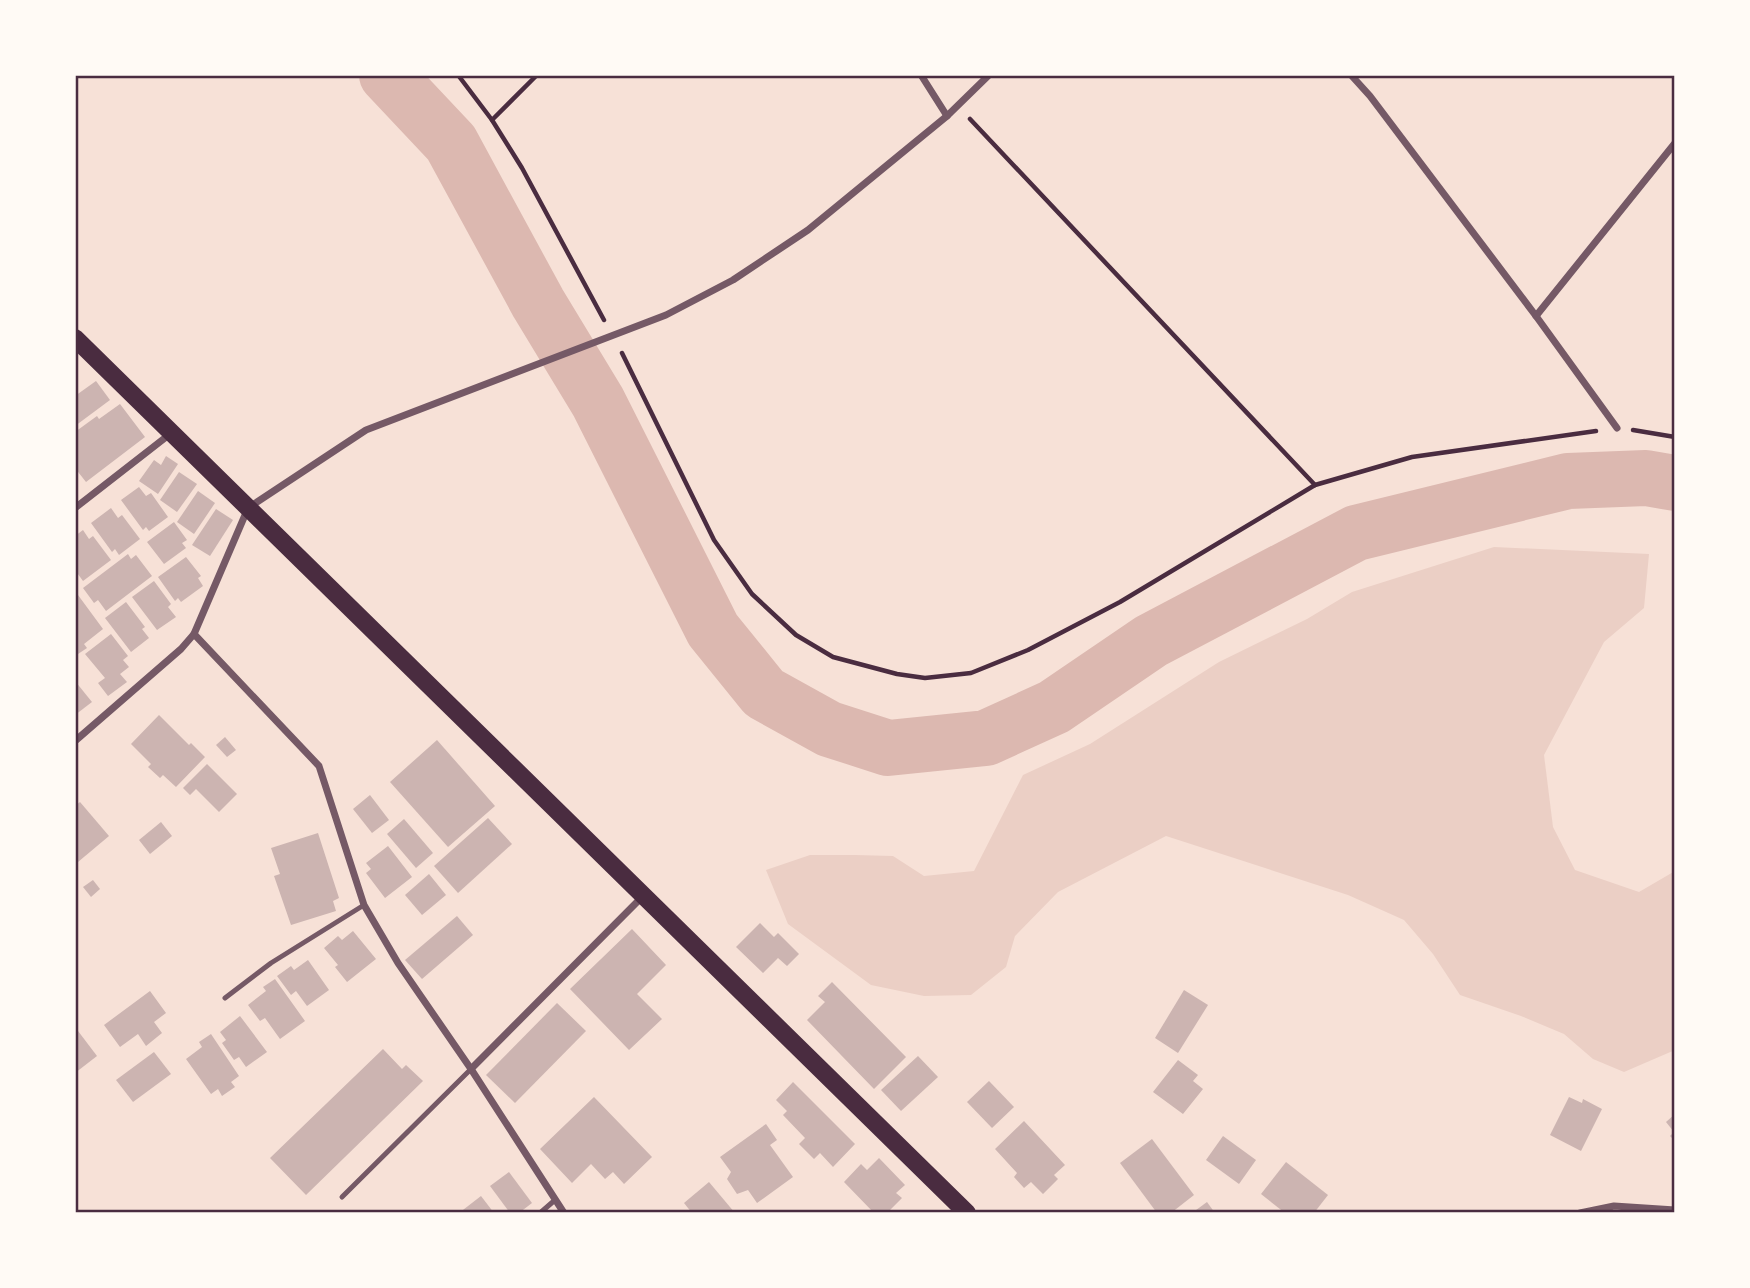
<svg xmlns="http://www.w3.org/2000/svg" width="1750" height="1288" viewBox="0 0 1750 1288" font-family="Figtree,sans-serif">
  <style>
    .green { fill: #ebcfc5 }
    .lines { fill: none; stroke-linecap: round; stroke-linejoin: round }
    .river { stroke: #dcb8b0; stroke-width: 56 }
    .building { fill: #ccb4b1 }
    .path { stroke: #4a2c40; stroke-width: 4.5 }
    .service { stroke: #755966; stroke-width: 5 }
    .minor { stroke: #755966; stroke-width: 7 }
    .primary { stroke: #4a2c40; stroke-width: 18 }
    .neatline { fill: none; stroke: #4a2c40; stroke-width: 2.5 }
  </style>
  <rect width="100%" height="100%" fill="#f7e1d7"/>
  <polygon class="green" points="1494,547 1649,554 1644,608 1604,642 1544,755 1553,827 1575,870 1639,892 1675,871 1675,1050 1624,1072 1593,1059 1564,1034 1521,1016 1460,995 1433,954 1404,920 1348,895 1166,836 1058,892 1015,936 1006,967 971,995 924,996 871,985 788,924 766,870 810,855 855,855 893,856 924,876 974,871 1023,775 1090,744 1219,662 1307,619 1352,592"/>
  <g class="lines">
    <polyline class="river" points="387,75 451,143 538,303 598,402 713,630 764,693 829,729 888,748 986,738 1054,707 1151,641 1356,533 1568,481 1646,478 1675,483"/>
  </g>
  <g class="building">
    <polygon points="96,381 110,400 75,426 75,396"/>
    <polygon points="120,404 145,437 86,482 75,468 75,432 97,416 99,419"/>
    <polygon points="166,456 178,464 158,494 139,481 154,460 161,465"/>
    <polygon points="179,472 197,484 177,512 160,500"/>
    <polygon points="139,487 146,496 151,493 168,517 149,531 146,527 143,530 121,500"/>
    <polygon points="198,491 215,503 194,534 177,522"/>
    <polygon points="111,508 118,518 122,515 140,539 119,555 115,549 112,552 91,523"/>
    <polygon points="216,509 233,520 210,556 192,545"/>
    <polygon points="174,522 187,540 182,543 186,548 164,564 147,542"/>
    <polygon points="83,530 89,539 93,536 111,560 83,581 75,570 75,536"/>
    <polygon points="128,554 131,559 136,555 152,576 106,611 98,600 94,603 83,588"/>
    <polygon points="186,557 201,576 198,578 203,586 181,602 178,598 175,601 158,577"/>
    <polygon points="154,581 171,604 168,607 176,617 157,630 132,597"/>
    <polygon points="78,595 103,629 84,644 87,648 75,656 75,597"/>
    <polygon points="126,602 145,627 142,629 149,638 131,652 105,618"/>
    <polygon points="111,634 128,656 123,660 129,667 120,674 127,682 108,696 98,683 105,678 85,654"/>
    <polygon points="75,681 92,702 75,715"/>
    <polygon points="159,715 189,745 191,743 205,757 176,787 163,775 160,778 148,767 151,764 131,744"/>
    <polygon points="225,737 236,750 227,757 216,745"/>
    <polygon points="437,740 495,806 448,847 390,782"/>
    <polygon points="207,764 237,794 219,812 196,789 190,795 183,788"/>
    <polygon points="370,795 389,820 372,833 353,809"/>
    <polygon points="80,802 109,836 78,862 75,859 75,806"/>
    <polygon points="488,818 512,844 458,893 434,866"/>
    <polygon points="404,819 433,853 416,868 387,834"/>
    <polygon points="161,822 172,836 150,854 139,840"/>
    <polygon points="318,833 339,898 333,901 336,911 291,925 274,876 280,874 271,848"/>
    <polygon points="388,846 412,877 385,898 366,873 371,869 366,863"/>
    <polygon points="429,874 446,895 422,915 405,895"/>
    <polygon points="93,880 100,889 91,897 83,887"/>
    <polygon points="457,916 473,935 422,979 405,960"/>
    <polygon points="760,923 774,937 778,933 799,954 787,966 778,958 763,973 736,947"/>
    <polygon points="632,929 666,965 637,994 662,1019 629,1050 570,989"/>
    <polygon points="353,931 376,959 347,982 335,967 338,965 324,948 338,936 342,940"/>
    <polygon points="308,960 329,990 307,1006 296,991 291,995 277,976 291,966 294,970"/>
    <polygon points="275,979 305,1021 280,1039 265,1018 260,1021 248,1005 266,991 263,987"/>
    <polygon points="832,982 906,1057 874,1089 807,1020 825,1002 818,996"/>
    <polygon points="1184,990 1208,1005 1178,1053 1155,1038"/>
    <polygon points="150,991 166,1013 154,1022 162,1033 146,1046 138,1034 120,1047 104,1025"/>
    <polygon points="557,1003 586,1031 515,1103 486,1075"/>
    <polygon points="240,1016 267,1052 246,1067 239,1057 234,1060 222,1043 226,1040 220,1032"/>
    <polygon points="75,1027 97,1056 75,1073"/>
    <polygon points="211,1034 239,1076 231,1082 235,1087 222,1096 218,1089 211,1094 186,1059 202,1047 199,1042"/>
    <polygon points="383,1049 402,1069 406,1065 423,1081 306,1195 270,1158"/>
    <polygon points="154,1052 171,1074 133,1102 116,1080"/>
    <polygon points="918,1056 938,1077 901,1111 881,1090"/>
    <polygon points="1178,1060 1198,1075 1193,1081 1203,1089 1183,1114 1153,1092"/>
    <polygon points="989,1081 1014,1107 992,1128 967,1102"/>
    <polygon points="793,1082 855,1144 833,1167 820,1153 814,1159 799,1144 805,1138 783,1115 787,1111 776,1100"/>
    <polygon points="594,1097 652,1157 624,1184 613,1172 605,1179 591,1164 572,1183 540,1149"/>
    <polygon points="1569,1097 1582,1103 1583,1099 1602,1109 1581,1151 1550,1135"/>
    <polygon points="1675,1114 1675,1141 1670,1136 1674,1132 1666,1122"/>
    <polygon points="1024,1121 1065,1165 1054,1175 1058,1179 1043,1194 1031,1182 1024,1188 1014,1177 1017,1173 995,1149"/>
    <polygon points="766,1124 777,1140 770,1145 793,1177 757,1203 748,1190 737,1194 727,1179 731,1172 720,1157"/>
    <polygon points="1223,1136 1256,1160 1239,1184 1206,1160"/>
    <polygon points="1152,1139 1194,1195 1171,1213 1157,1213 1120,1163"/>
    <polygon points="879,1158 905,1185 896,1193 902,1198 887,1213 874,1213 844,1182 861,1164 867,1170"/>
    <polygon points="1286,1162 1328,1195 1314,1213 1285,1213 1261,1194"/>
    <polygon points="509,1172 532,1203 519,1213 510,1213 490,1186"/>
    <polygon points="709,1182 735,1213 692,1213 684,1203"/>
    <polygon points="481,1196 494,1213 459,1213"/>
    <polygon points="1207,1202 1215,1213 1192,1213"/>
  </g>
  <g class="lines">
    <g class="path">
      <polyline points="458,75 492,120 522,168 604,320"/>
      <polyline points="970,119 1315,485"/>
      <polyline points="492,120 537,75"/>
      <polyline points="622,353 714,540 752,594 796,635 833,657 897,674 925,678 971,673 1028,650 1120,602 1315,485 1412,457 1596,431"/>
      <polyline points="1633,430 1675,437"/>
    </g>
    <g class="service">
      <polyline points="225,998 271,963 364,905"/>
      <polyline points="342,1197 471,1069"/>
      <polyline points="540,1213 555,1200"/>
    </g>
    <g class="minor">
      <polyline points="921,75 947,116"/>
      <polyline points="1351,75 1370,96 1536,316 1617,428"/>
      <polyline points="1536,316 1675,143"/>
      <polyline points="75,508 170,434"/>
      <polyline points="194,634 319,766 364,905 398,963 471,1069 564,1213"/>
      <polyline points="75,741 181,649 194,634 248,508 366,430 666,315 733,280 808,230 947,116 989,75"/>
      <polyline points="471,1069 643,896"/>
      <polyline points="1580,1213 1614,1206 1675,1210"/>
    </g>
    <polyline class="primary" points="75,338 967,1213"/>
  </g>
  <rect width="1750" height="1288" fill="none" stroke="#fffaf5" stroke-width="154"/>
  <rect x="77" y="77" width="1596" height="1134" class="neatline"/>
</svg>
